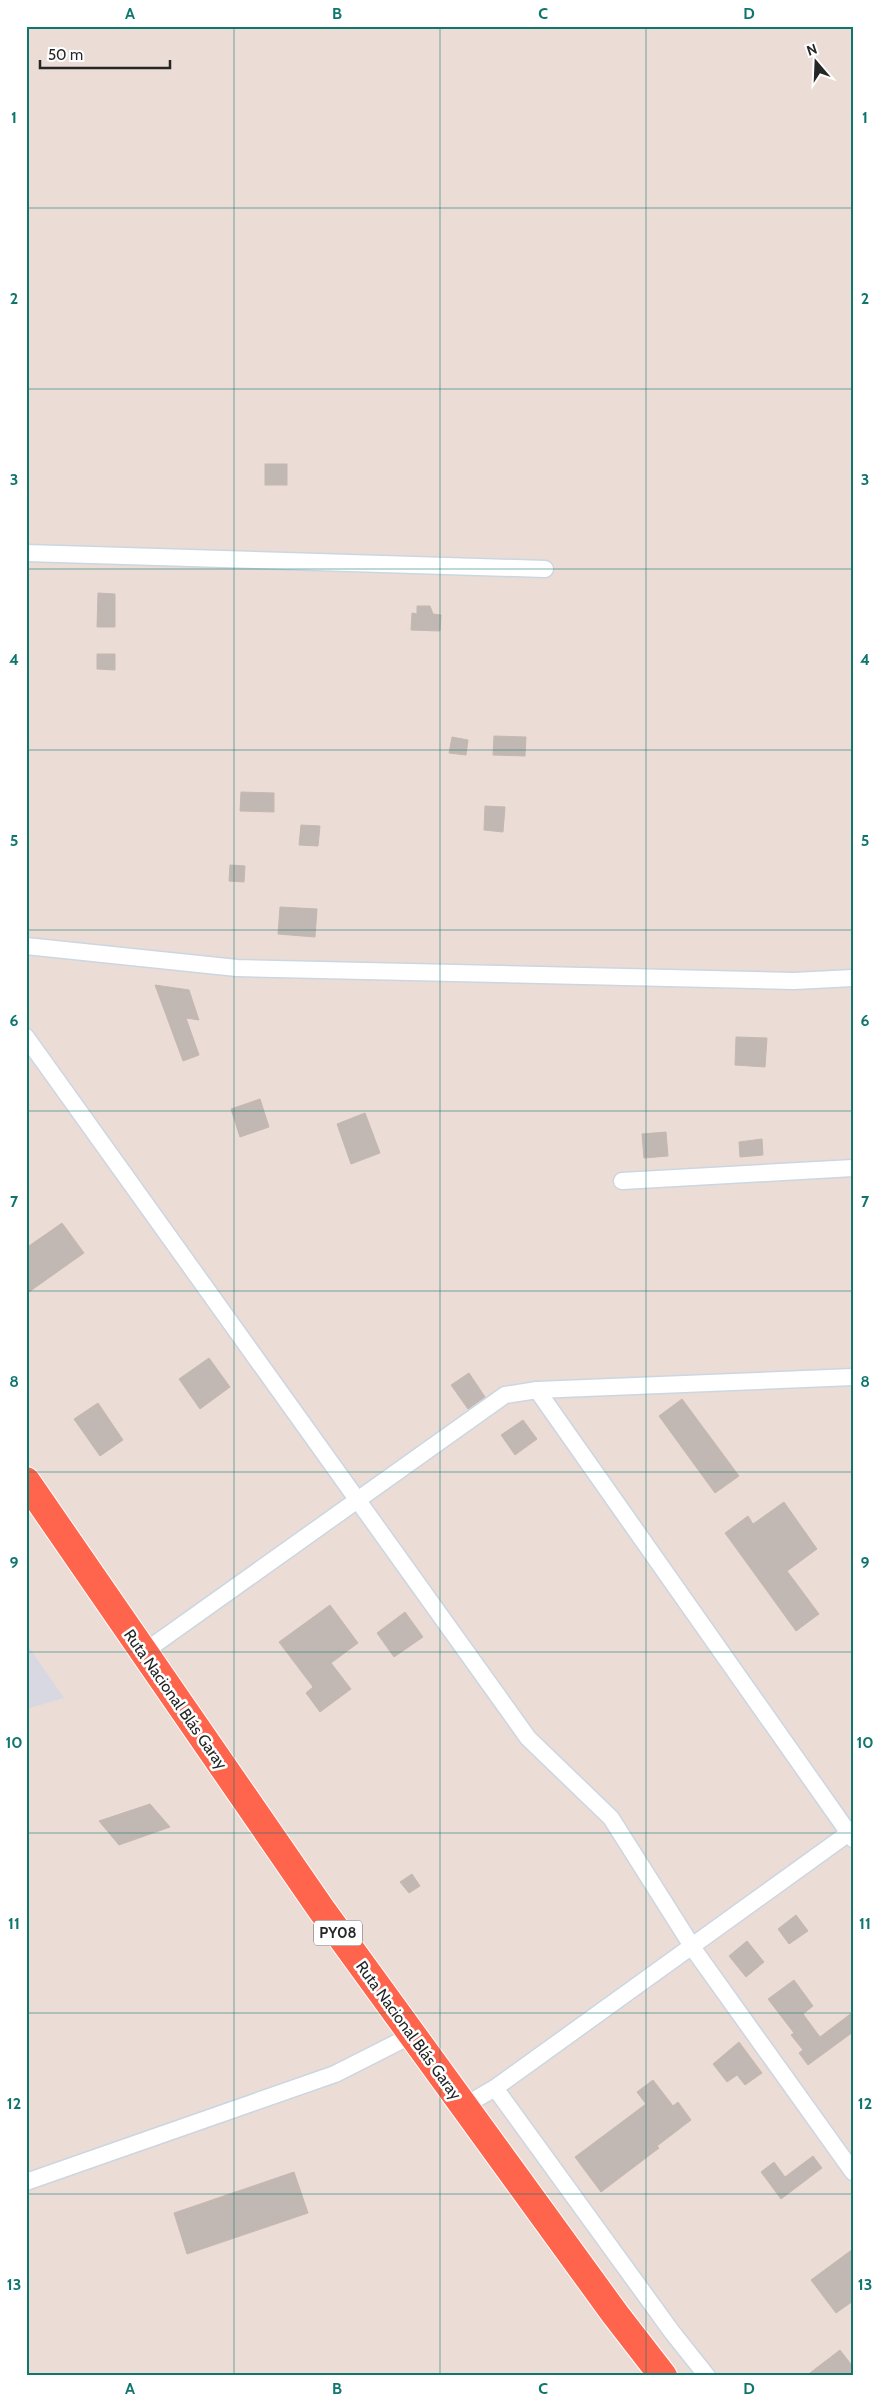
<svg xmlns="http://www.w3.org/2000/svg" width="879" height="2402" viewBox="0 0 879 2402" font-family="Cabin,sans-serif">
  <style>
    .industrial { fill: #d8d8e2 }
    .building { fill: #c1b7b3; stroke: #c5b8b0 }
    .lines { fill: none; stroke-linecap: round; stroke-linejoin: round }
    .street-casing { stroke: #ccd6e1; stroke-width: 19 }
    .highway-casing { stroke: #fff; stroke-width: 30 }
    .street { stroke: #fff; stroke-width: 16 }
    .highway { stroke: #ff644d; stroke-width: 28 }
    .grid { fill: none; stroke: #0f766e; stroke-width: 1; stroke-opacity: 0.55 }
    .labels { text-anchor: middle; stroke-width: 5; stroke-linejoin: round; paint-order: stroke }
    .shield { fill: #fff; stroke: #676767; stroke-width: 1 }
    .shield-label { font-size: 15px; font-weight: bold; fill: #262626 }
    .street-label { font-size: 16px; fill: #262626; stroke: #fff }
    .neatline { fill: none; stroke: #0f766e; stroke-width: 2 }
    .grid-label { font-size: 16px; text-anchor: middle; font-weight: bold; fill: #0f766e }
  </style>
  <rect width="100%" height="100%" fill="#ebdcd6"/>
  <polygon class="industrial" points="26,1643 64,1698 26,1709"/>
  <g class="building">
    <rect x="265" y="464" width="22" height="21"/>
    <polygon points="98,593 115,594 115,627 97,627"/>
    <polygon points="417,606 430,606 433,614 441,615 440,631 411,630 412,613 417,614"/>
    <polygon points="97,654 115,654 115,670 97,669"/>
    <polygon points="494,736 526,737 525,756 493,755"/>
    <polygon points="452,737 468,740 466,755 449,753"/>
    <polygon points="241,792 274,793 274,812 240,811"/>
    <polygon points="485,806 505,807 503,832 484,830"/>
    <polygon points="301,825 320,826 318,846 299,845"/>
    <polygon points="230,865 245,866 244,882 229,881"/>
    <polygon points="280,907 317,909 315,937 278,934"/>
    <polygon points="155,985 189,990 199,1020 186,1018 199,1055 183,1061"/>
    <polygon points="736,1037 767,1038 765,1067 735,1065"/>
    <polygon points="260,1099 269,1127 240,1137 231,1109"/>
    <polygon points="365,1113 380,1153 351,1164 337,1124"/>
    <polygon points="666,1132 668,1156 644,1158 642,1134"/>
    <polygon points="762,1139 763,1155 740,1157 739,1142"/>
    <polygon points="62,1223 84,1253 26,1294 26,1248"/>
    <polygon points="209,1358 230,1387 200,1409 179,1379"/>
    <polygon points="469,1373 485,1397 468,1409 451,1385"/>
    <polygon points="682,1399 739,1476 715,1493 659,1416"/>
    <polygon points="98,1403 123,1440 100,1456 74,1419"/>
    <polygon points="523,1420 537,1439 515,1455 501,1435"/>
    <polygon points="784,1502 817,1549 787,1571 819,1614 796,1631 725,1533 748,1516 753,1524"/>
    <polygon points="330,1605 358,1643 331,1663 351,1689 320,1712 306,1693 313,1687 279,1642"/>
    <polygon points="405,1612 423,1637 394,1657 377,1633"/>
    <polygon points="150,1804 170,1827 119,1845 99,1821"/>
    <polygon points="412,1874 420,1886 409,1893 400,1882"/>
    <polygon points="796,1915 808,1931 789,1944 778,1929"/>
    <polygon points="747,1941 764,1962 746,1977 729,1956"/>
    <polygon points="794,1980 813,2006 803,2014 820,2037 853,2012 853,2032 808,2065 799,2053 803,2050 791,2035 794,2033 768,1999"/>
    <polygon points="739,2042 762,2073 745,2085 737,2075 727,2082 713,2064"/>
    <polygon points="653,2080 673,2106 678,2102 691,2120 657,2146 659,2148 601,2192 575,2157 646,2104 637,2092"/>
    <polygon points="813,2156 822,2168 781,2199 761,2172 774,2162 785,2177"/>
    <polygon points="294,2172 308,2213 187,2254 174,2213"/>
    <polygon points="853,2249 853,2301 836,2313 811,2280"/>
    <polygon points="840,2350 853,2367 853,2376 806,2376"/>
  </g>
  <g class="lines">
    <g class="street-casing">
      <g id="street">
        <polyline points="26,553 545,569"/>
        <polyline points="26,946 237,968 794,981 853,978"/>
        <polyline points="26,1037 528,1738 611,1818 697,1954 853,2172"/>
        <polyline points="622,1181 853,1168"/>
        <polyline points="537,1390 853,1839"/>
        <polyline points="144,1652 505,1395 537,1390 853,1377"/>
        <polyline points="495,2088 672,2332 707,2376"/>
        <polyline points="464,2106 495,2088 853,1830"/>
        <polyline points="26,2182 335,2074 412,2035"/>
      </g>
    </g>
    <g class="highway-casing">
      <polyline id="highway" points="26,1481 321,1909 615,2314 663,2376"/>
    </g>
    <use href="#street" class="street"/>
    <use href="#highway" class="highway"/>
  </g>
  <path class="grid" d="M234 26V2376M440 26V2376M646 26V2376M26 208H853M26 389H853M26 569H853M26 750H853M26 930H853M26 1111H853M26 1291H853M26 1472H853M26 1652H853M26 1833H853M26 2013H853M26 2194H853"/>
  <g class="labels">
    <rect class="shield" x="314" y="1920.5" width="48" height="25" rx="4"/>
    <g class="shield-label">
      <text x="338" y="1938">PY08</text>
    </g>
    <g class="street-label">
      <text transform="translate(176 1699) rotate(55)" y="6">Ruta Nacional Blás Garay</text>
      <text transform="translate(409 2030) rotate(54)" y="6">Ruta Nacional Blás Garay</text>
    </g>
  </g>
  <rect width="879" height="2402" fill="none" stroke="#ffffff" stroke-width="55"/>
  <g transform="translate(816 62) rotate(341)" stroke="#ffffff" stroke-width="4" paint-order="stroke">
  <path d="M0-4L9 19L0 12L-9 19Z" fill="#262626"/>
  <text y="-8" font-size="14" font-weight="bold" text-anchor="middle" fill="#262626">N</text>
  </g>
  <path d="M40 60v8h130v-8" fill="none" stroke="#262626" stroke-width="2.5"/>
  <text x="48" y="60" font-size="15" fill="#262626" stroke="#ffffff" stroke-width="4" paint-order="stroke">50 m</text>
  <rect x="28" y="28" width="824" height="2346" class="neatline"/>
  <g class="grid-label">
    <text x="130" y="19">A</text>
    <text x="337" y="19">B</text>
    <text x="543" y="19">C</text>
    <text x="749" y="19">D</text>
    <text x="14" y="123">1</text>
    <text x="865" y="123">1</text>
    <text x="14" y="304">2</text>
    <text x="865" y="304">2</text>
    <text x="14" y="485">3</text>
    <text x="865" y="485">3</text>
    <text x="14" y="665">4</text>
    <text x="865" y="665">4</text>
    <text x="14" y="846">5</text>
    <text x="865" y="846">5</text>
    <text x="14" y="1026">6</text>
    <text x="865" y="1026">6</text>
    <text x="14" y="1207">7</text>
    <text x="865" y="1207">7</text>
    <text x="14" y="1387">8</text>
    <text x="865" y="1387">8</text>
    <text x="14" y="1568">9</text>
    <text x="865" y="1568">9</text>
    <text x="14" y="1748">10</text>
    <text x="865" y="1748">10</text>
    <text x="14" y="1929">11</text>
    <text x="865" y="1929">11</text>
    <text x="14" y="2109">12</text>
    <text x="865" y="2109">12</text>
    <text x="14" y="2290">13</text>
    <text x="865" y="2290">13</text>
    <text x="130" y="2394">A</text>
    <text x="337" y="2394">B</text>
    <text x="543" y="2394">C</text>
    <text x="749" y="2394">D</text>
  </g>
</svg>
